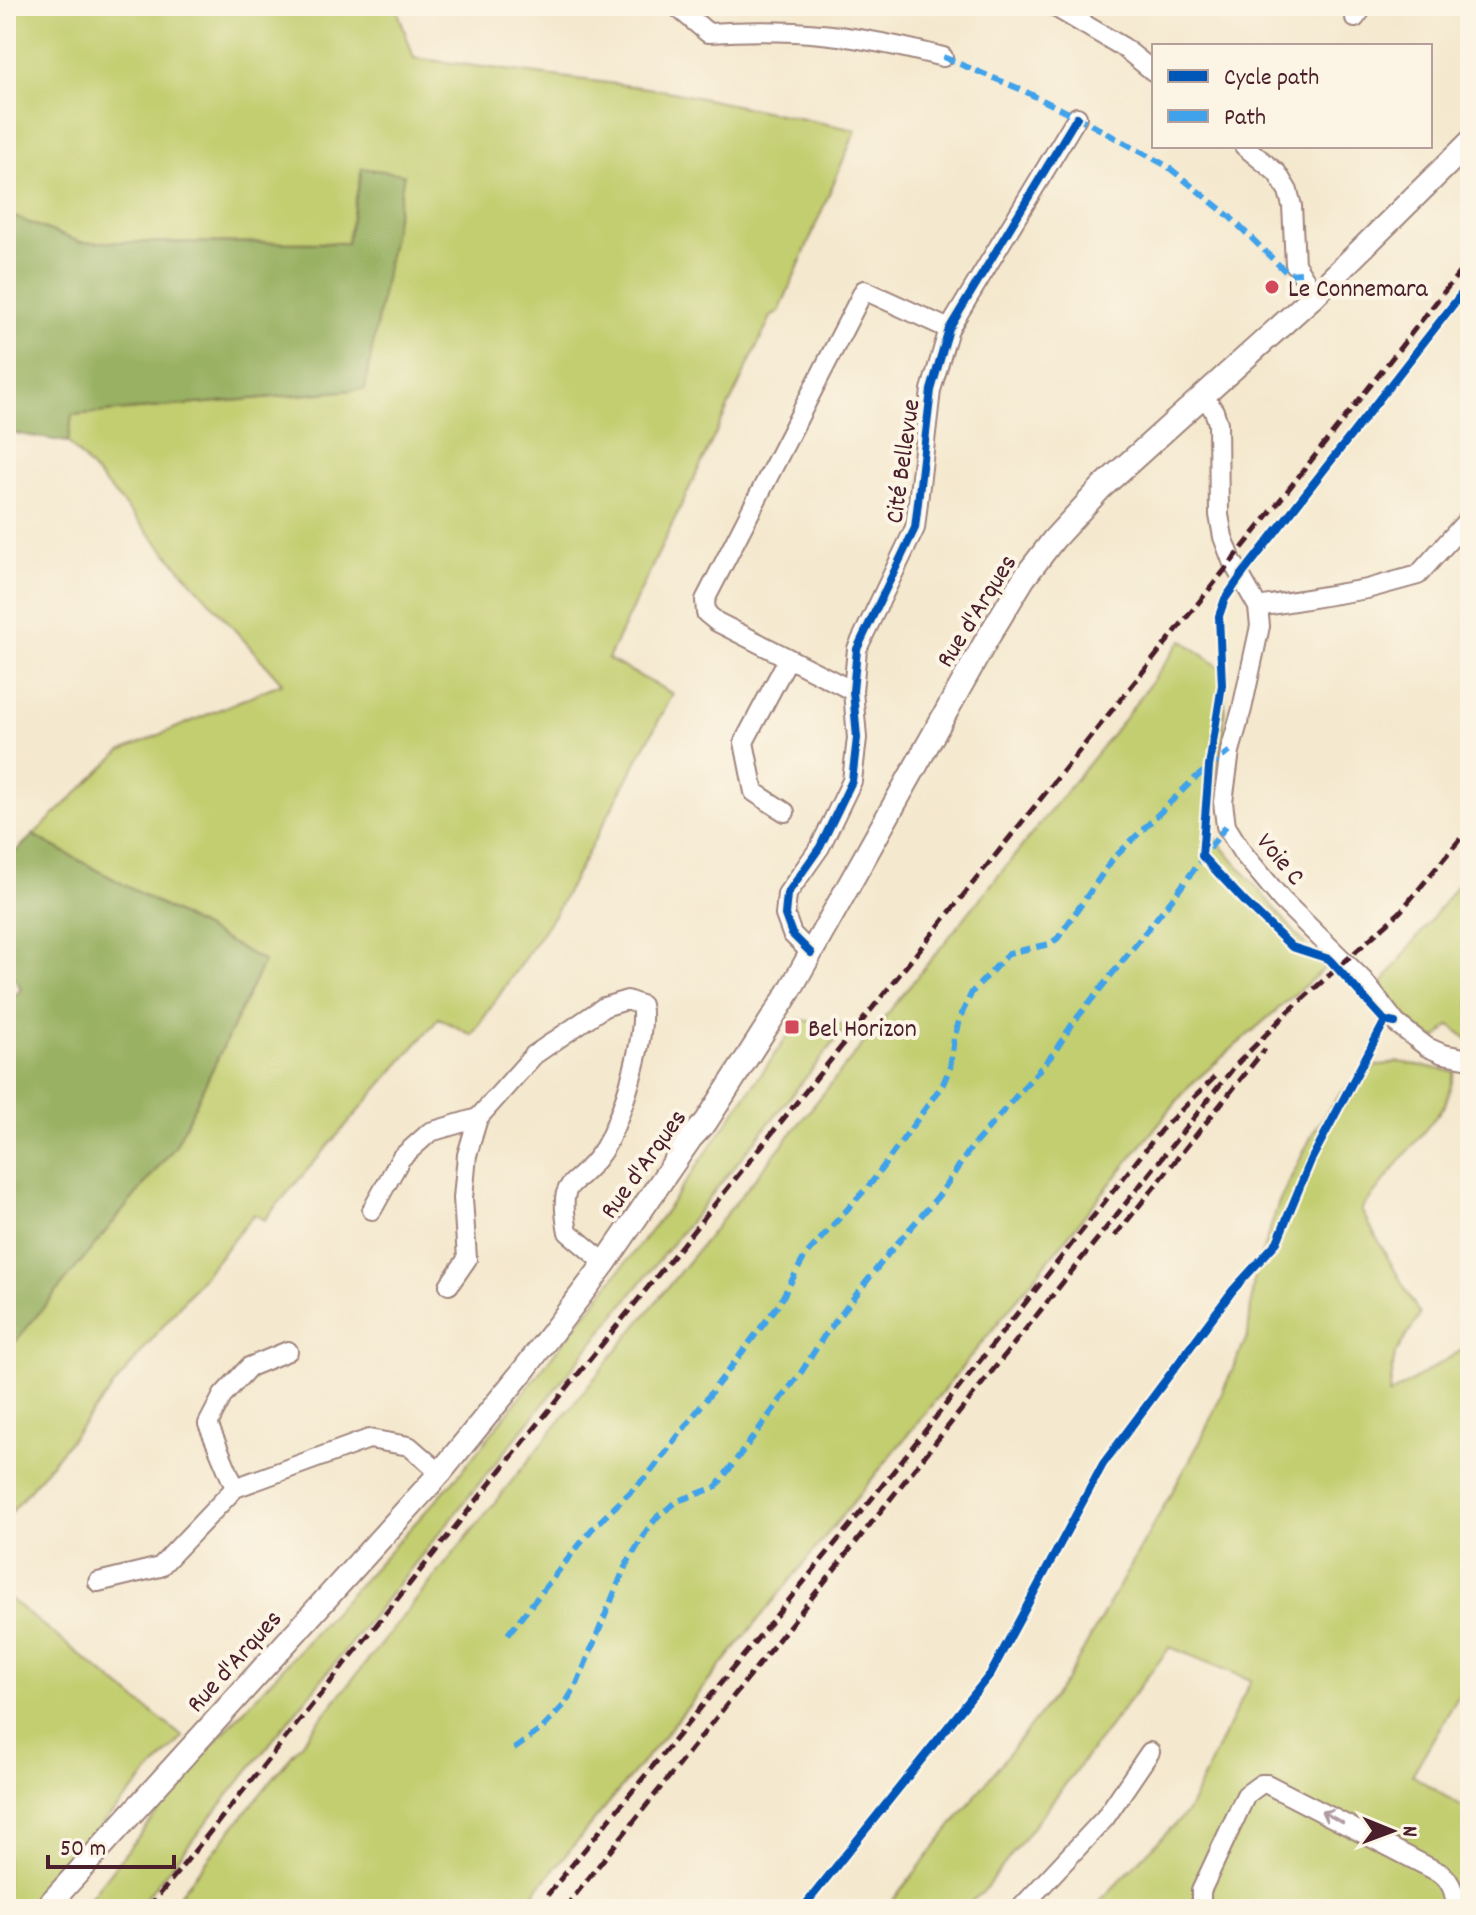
<svg xmlns="http://www.w3.org/2000/svg" width="1476" height="1915" viewBox="0 0 1476 1915" font-family="Dekko,sans-serif">
  <style>
    .green { fill: #c2ce70; stroke: #86764e; stroke-width: 2 }
    .forest { fill: #99b162; stroke: #726846; stroke-width: 2 }
    .lines { fill: none; stroke-linecap: round; stroke-linejoin: round }
    .minor-casing { stroke: #9f847c; stroke-width: 22 }
    .major-casing { stroke: #9f847c; stroke-width: 26 }
    .minor { stroke: #fff; stroke-width: 18 }
    .major { stroke: #fff; stroke-width: 22 }
    .rail { stroke: #4a1f2b; stroke-width: 5; stroke-dasharray: 12 6; stroke-linecap: butt }
    .quiet { stroke: #40a2eb; stroke-width: 6; stroke-dasharray: 12 6; stroke-linecap: butt }
    .cycleway-casing { stroke: #fcf5e5; stroke-width: 13 }
    .cycleway { stroke: #0057b8; stroke-width: 8 }
    .oneway { stroke: #ae9aa0 }
    .poi-dot { fill: #d1495b; stroke: #fcf5e5; stroke-width: 3 }
    .labels { text-anchor: middle; stroke-width: 8; stroke-linejoin: round; paint-order: stroke }
    .poi-label { font-size: 26px; fill: #4a1f2b; stroke: #fcf5e5; text-anchor: start }
    .street-label { font-size: 26px; fill: #4a1f2b; stroke: #fcf5e5 }
  </style>
  <rect width="100%" height="100%" fill="#fcf5e5"/>
  <filter id="ink" filterUnits="userSpaceOnUse"><feTurbulence type="fractalNoise" baseFrequency=".0125" numOctaves="2"/><feDisplacementMap in="SourceGraphic" scale="16" xChannelSelector="R" yChannelSelector="G"/><feConvolveMatrix kernelMatrix="1 2 1 2 8 2 1 2 1" color-interpolation-filters="sRGB"/></filter>
  <filter id="wash" filterUnits="userSpaceOnUse"><feTurbulence type="fractalNoise" baseFrequency=".006" numOctaves="4" result="noise"/><feDisplacementMap in="SourceGraphic" scale="32" xChannelSelector="R" yChannelSelector="G"/><feGaussianBlur stdDeviation="1.8" result="paint"/><feColorMatrix in="noise" values="0 0 0 0 0 0 0 0 0 0 0 0 0 0 0 0 0 1.4 0 .05"/><feComposite in="paint" operator="in"/></filter>
  <g filter="url(#wash)">
    <rect width="100%" height="100%" fill="#f4e8ce"/>
    <g class="green">
      <polygon points="6,6 396,6 414,58 662,90 856,130 779,312 771,317 608,659 673,694 556,912 472,1035 439,1018 264,1220 254,1214 6,1519 6,1353 175,1147 264,962 33,835 121,751 282,683 68,442 72,415 365,389 362,169 347,243 80,242 6,214"/>
      <polygon points="1182,640 1225,671 1224,734 1208,830 1325,968 1189,1086 683,1713 521,1909 168,1909 1125,718"/>
      <polygon points="1470,869 1470,1041 1450,1025 1436,1039 1410,1026 1380,986"/>
      <polygon points="799,1020 848,1025 137,1909 81,1909 204,1754 457,1477 660,1219"/>
      <polygon points="1400,1062 1455,1072 1445,1105 1361,1210 1420,1315 1395,1354 1389,1395 1470,1345 1470,1676 1412,1775 1470,1812 1470,1909 1092,1909 1187,1812 1251,1680 1170,1647 983,1892 962,1909 886,1909 1066,1681 1201,1440 1248,1335 1254,1277 1279,1202 1314,1131 1339,1095 1376,1066"/>
      <polygon points="6,1596 183,1737 23,1909 6,1909"/>
    </g>
    <g class="forest">
      <polygon points="362,168 404,174 365,389 72,415 68,442 6,432 6,214 80,242 347,243"/>
      <polygon points="33,835 264,961 175,1147 6,1353 6,1005 21,989 6,965 6,861"/>
    </g>
  </g>
  <g filter="url(#ink)">
    <g class="lines">
      <g class="minor-casing">
        <g id="minor">
          <path d="M676 6 708 33C797 27 857 35 943 57"/>
          <polyline points="1053,6 1123,47 1154,72"/>
          <polyline points="1355,18 1364,6"/>
          <polyline points="1244,146 1277,173 1288,191 1292,206 1295,264 1315,295"/>
          <polyline points="1203,395 1214,411 1218,423 1219,515 1223,537 1232,561 1258,607 1260,626 1242,709 1230,751 1223,802 1226,826 1242,852 1282,900 1363,980 1396,1023 1427,1047 1443,1054 1470,1059"/>
          <polyline points="1258,607 1367,589 1418,575 1470,517"/>
          <polyline points="853,691 717,622 706,613 705,600 864,290 949,329"/>
          <polyline points="785,812 754,792 744,742 788,659"/>
          <polyline points="811,953 792,934 785,915 787,894 820,847 852,781 857,738 853,691 857,649 915,528 931,390 949,329 1077,117"/>
          <polyline points="372,1210 401,1158 430,1132 478,1118"/>
          <path d="M449 1285 467 1259 463 1198 467 1155 478 1118 534 1055 604 1007 627 1000 641 1005C648 1035 619 1128 601 1153 574 1192 557 1174 568 1232L605 1263"/>
          <polyline points="235,1488 208,1424 223,1395 249,1367 288,1351"/>
          <polyline points="98,1582 160,1567 235,1488 369,1439 409,1446 440,1473"/>
          <polyline points="1020,1909 1105,1818 1150,1752"/>
          <path d="M1201 1909V1891L1246 1795 1261 1784H1267L1442 1874C1453 1884 1455 1895 1456 1909"/>
        </g>
      </g>
      <g class="major-casing">
        <polyline id="major" points="45,1909 440,1473 523,1371 605,1263 691,1138 706,1122 789,992 987,639 1024,578 1054,539 1101,488 1315,295 1470,142"/>
      </g>
      <use href="#minor" class="minor"/>
      <use href="#major" class="major"/>
      <g class="rail">
        <polyline points="1115,1236 1265,1049"/>
        <polyline points="148,1909 1232,561 1470,259"/>
        <polyline points="536,1909 874,1496 1161,1130 1216,1076"/>
        <polyline points="564,1909 1235,1066 1287,1013 1400,912 1470,827"/>
      </g>
      <g class="quiet">
        <polyline points="943,57 1020,89 1077,117 1167,166 1229,216 1288,274 1301,273"/>
        <polyline points="508,1634 592,1529 649,1474 779,1304 805,1256 872,1182 943,1084 950,1068 954,1038 961,1015 972,992 1009,953 1050,944 1058,938 1112,860 1194,779 1230,751"/>
        <polyline points="514,1749 543,1728 565,1704 577,1684 625,1567 647,1530 658,1516 678,1501 716,1487 802,1371 824,1336 888,1254 940,1194 971,1148 1053,1054 1073,1023 1179,890 1226,826"/>
      </g>
      <g class="cycleway-casing">
        <g id="cycleway">
          <polyline points="811,953 792,934 785,915 787,894 820,847 852,781 857,738 853,691 857,649 915,528 931,390 949,329 1077,117"/>
          <polyline points="1395,1023 1385,1021 1329,959 1292,947 1245,902 1202,856 1209,767 1222,685 1219,616 1225,599 1241,576 1470,283"/>
          <polyline points="802,1909 991,1673 1103,1464 1233,1290 1277,1242 1311,1160 1385,1021"/>
        </g>
      </g>
      <use href="#cycleway" class="cycleway"/>
    </g>
    <defs><path id="oneway-shaft" d="M-6 0H5M1.5-3L5.5 0L1.5 3" fill="none" stroke-width="1.6" stroke-linecap="round" stroke-linejoin="round" transform="scale(2)"/></defs>
    <use class="oneway" href="#oneway-shaft" transform="translate(1332 1817) rotate(-152)"/>
  </g>
  <g class="poi-dot">
    <circle cx="1272" cy="287" r="8"/>
    <rect x="784" y="1019" width="16" height="16" rx="4"/>
  </g>
  <g class="labels">
    <g class="poi-label">
      <text x="1288" y="296">Le Connemara</text>
      <text x="808" y="1036">Bel Horizon</text>
    </g>
    <g class="street-label">
      <text transform="translate(901 461) rotate(-82)" y="9">Cité Bellevue</text>
      <text transform="translate(975 610) rotate(-58)" y="9">Rue d'Arques</text>
      <text transform="translate(1282 858) rotate(50)" y="9">Voie C</text>
      <text transform="translate(642 1163) rotate(-54)" y="9">Rue d'Arques</text>
      <text transform="translate(233 1660) rotate(-48)" y="9">Rue d'Arques</text>
    </g>
  </g>
  <rect width="1476" height="1915" fill="none" stroke="#fcf5e5" stroke-width="32"/>
  <rect x="1152" y="44" width="280" height="104" fill="#fcf5e5" stroke="#b59f9b" stroke-width="2"/>
  <rect x="1168" y="70" width="40" height="12" fill="#0057b8" stroke="#b59f9b" stroke-width="2"/>
  <text x="1224" y="84" font-size="24" fill="#4a1f2b">Cycle path</text>
  <rect x="1168" y="110" width="40" height="12" fill="#40a2eb" stroke="#b59f9b" stroke-width="2"/>
  <text x="1224" y="124" font-size="24" fill="#4a1f2b">Path</text>
  <g transform="translate(1392 1831) rotate(91)" stroke="#fcf5e5" stroke-width="6" paint-order="stroke">
  <path d="M0-6L14 30L0 20L-14 30Z" fill="#4a1f2b"/>
  <text y="-12" font-size="22" font-weight="bold" text-anchor="middle" fill="#4a1f2b">N</text>
  </g>
  <path d="M48 1855v12h126v-12" fill="none" stroke="#4a1f2b" stroke-width="4"/>
  <text x="60" y="1855" font-size="24" fill="#4a1f2b" stroke="#fcf5e5" stroke-width="6" paint-order="stroke">50 m</text>
</svg>
